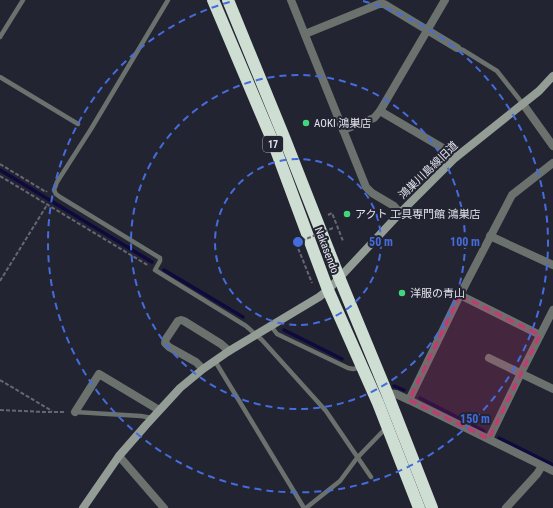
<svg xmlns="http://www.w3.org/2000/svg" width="553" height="508" viewBox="0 0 553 508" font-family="'Roboto Condensed','Noto Sans JP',sans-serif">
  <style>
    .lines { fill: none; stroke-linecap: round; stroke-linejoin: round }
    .stream { stroke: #10093d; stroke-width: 3.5 }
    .path { stroke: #666772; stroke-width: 2; stroke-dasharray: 4 2; stroke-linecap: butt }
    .lane { stroke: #6b726d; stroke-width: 4.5 }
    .street { stroke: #6b726d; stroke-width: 8 }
    .secondary { stroke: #939d96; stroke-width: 8 }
    .highway { stroke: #ceded2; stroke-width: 12 }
    .path-bridge { stroke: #666772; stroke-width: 2; stroke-dasharray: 4 2; stroke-linecap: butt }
    .marked { fill: #c73771; fill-opacity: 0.2; stroke: #c73771; stroke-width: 3; stroke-dasharray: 8 5; stroke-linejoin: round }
    .ring { fill: none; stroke: #456cdc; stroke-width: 2; stroke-dasharray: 7 5 }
    .poi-dot { fill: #42d77c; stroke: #232431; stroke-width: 1.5 }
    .labels { text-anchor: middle; stroke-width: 4; stroke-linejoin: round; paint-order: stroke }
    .shield { fill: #232431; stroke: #a9aab5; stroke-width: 1 }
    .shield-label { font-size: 10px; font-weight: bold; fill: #e3e4ed }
    .poi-label { font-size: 11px; fill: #e3e4ed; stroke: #232431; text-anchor: start }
    .street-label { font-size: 11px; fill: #e3e4ed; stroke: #232431 }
    .centre { fill: #456cdc; stroke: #232431; stroke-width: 2 }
    .ring-label { font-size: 12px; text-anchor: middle; font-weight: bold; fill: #456cdc; stroke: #232431; stroke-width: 4; stroke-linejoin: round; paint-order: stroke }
  </style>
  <rect width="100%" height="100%" fill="#232431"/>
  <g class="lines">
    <g class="stream">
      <polyline points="0,170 152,262"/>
      <polyline points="164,270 243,317"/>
      <polyline points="284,330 342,359"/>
      <polyline points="394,386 404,390"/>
      <polyline points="420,398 484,431"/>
      <polyline points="499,438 553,465"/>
    </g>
    <g class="path">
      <polyline points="0,164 46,192 47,191"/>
      <polyline points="0,176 149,266"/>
      <polyline points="328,215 332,213 343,241"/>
      <polyline points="296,243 312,283"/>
      <polyline points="0,281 47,205"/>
      <polyline points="0,380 52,411"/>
      <polyline points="0,410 44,412 66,412"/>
    </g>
    <g class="lane">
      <polyline points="168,0 91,129 57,182 54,190 56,194 60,197 160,258 160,261 155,270 246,326 262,340 326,411 371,477"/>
      <polyline points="0,37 23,0"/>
      <polyline points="457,48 463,50 497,71 523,104"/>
      <polyline points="0,77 78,124"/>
      <polyline points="271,326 277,334 348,368 353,369 362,367"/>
      <polyline points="215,361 304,508"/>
      <polyline points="75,412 141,416 152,418"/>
      <polyline points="306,508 340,481 357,458 386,428"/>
    </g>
    <g class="street">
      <polyline points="291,0 366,187 372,193 394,206 400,213"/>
      <polyline points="305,34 379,4 384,4 457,48"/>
      <polyline points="523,104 553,146"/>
      <polyline points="380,111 448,151 455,158"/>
      <polyline points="343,130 374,118 380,111 445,0"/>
      <polyline points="490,236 553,265"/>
      <polyline points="460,295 540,335"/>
      <polyline points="489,358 553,389"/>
      <polyline points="203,369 196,362 169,347 165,343 166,339 178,321 181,320 184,321 221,344 229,351"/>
      <polyline points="387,393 396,394 409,400 553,471"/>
      <polyline points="409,400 460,295 512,195 553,163"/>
      <polyline points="75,412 99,374 159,410"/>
      <polyline points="489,439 521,373 553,310"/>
      <polyline points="119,456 164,508"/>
      <polyline points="506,508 537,474 542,466"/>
    </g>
    <polyline class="secondary" points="83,508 119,456 146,425 180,388 203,369 229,351 319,297 328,290 400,213 455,158 539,91 553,76"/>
    <g class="highway">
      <polyline points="213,0 273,142 328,290 378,403 419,508"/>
      <polyline points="228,0 284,137 339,277 387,393 432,508"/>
    </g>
    <polyline class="path-bridge" points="296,243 333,228"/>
  </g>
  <path class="marked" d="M460 295 540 335 489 439 409 400Z"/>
  <g class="ring">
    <circle cx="298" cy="242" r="83"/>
    <circle cx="298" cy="242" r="167"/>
    <path d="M363 1A250 250 0 1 1 233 1"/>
  </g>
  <g class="poi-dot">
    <circle cx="306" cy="123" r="4"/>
    <circle cx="347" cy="214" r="4"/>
    <circle cx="402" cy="293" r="4"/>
  </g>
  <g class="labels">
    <rect class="shield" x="263" y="136" width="20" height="16" rx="3"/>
    <g class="shield-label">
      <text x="273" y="148">17</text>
    </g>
    <g class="poi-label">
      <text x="314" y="127">AOKI 鴻巣店</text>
      <text x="355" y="218">アクト 工具専門館 鴻巣店</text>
      <text x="410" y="297">洋服の青山</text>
    </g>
    <g class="street-label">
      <text transform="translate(428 170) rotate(-44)" y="4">鴻巣川島線旧道</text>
      <text transform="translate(327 250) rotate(69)" y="4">Nakasendo</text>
    </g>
  </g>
  <circle cx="298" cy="242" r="6" class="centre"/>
  <g class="ring-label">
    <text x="381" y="246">50 m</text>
    <text x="465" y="246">100 m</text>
    <text x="475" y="423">150 m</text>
  </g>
</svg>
